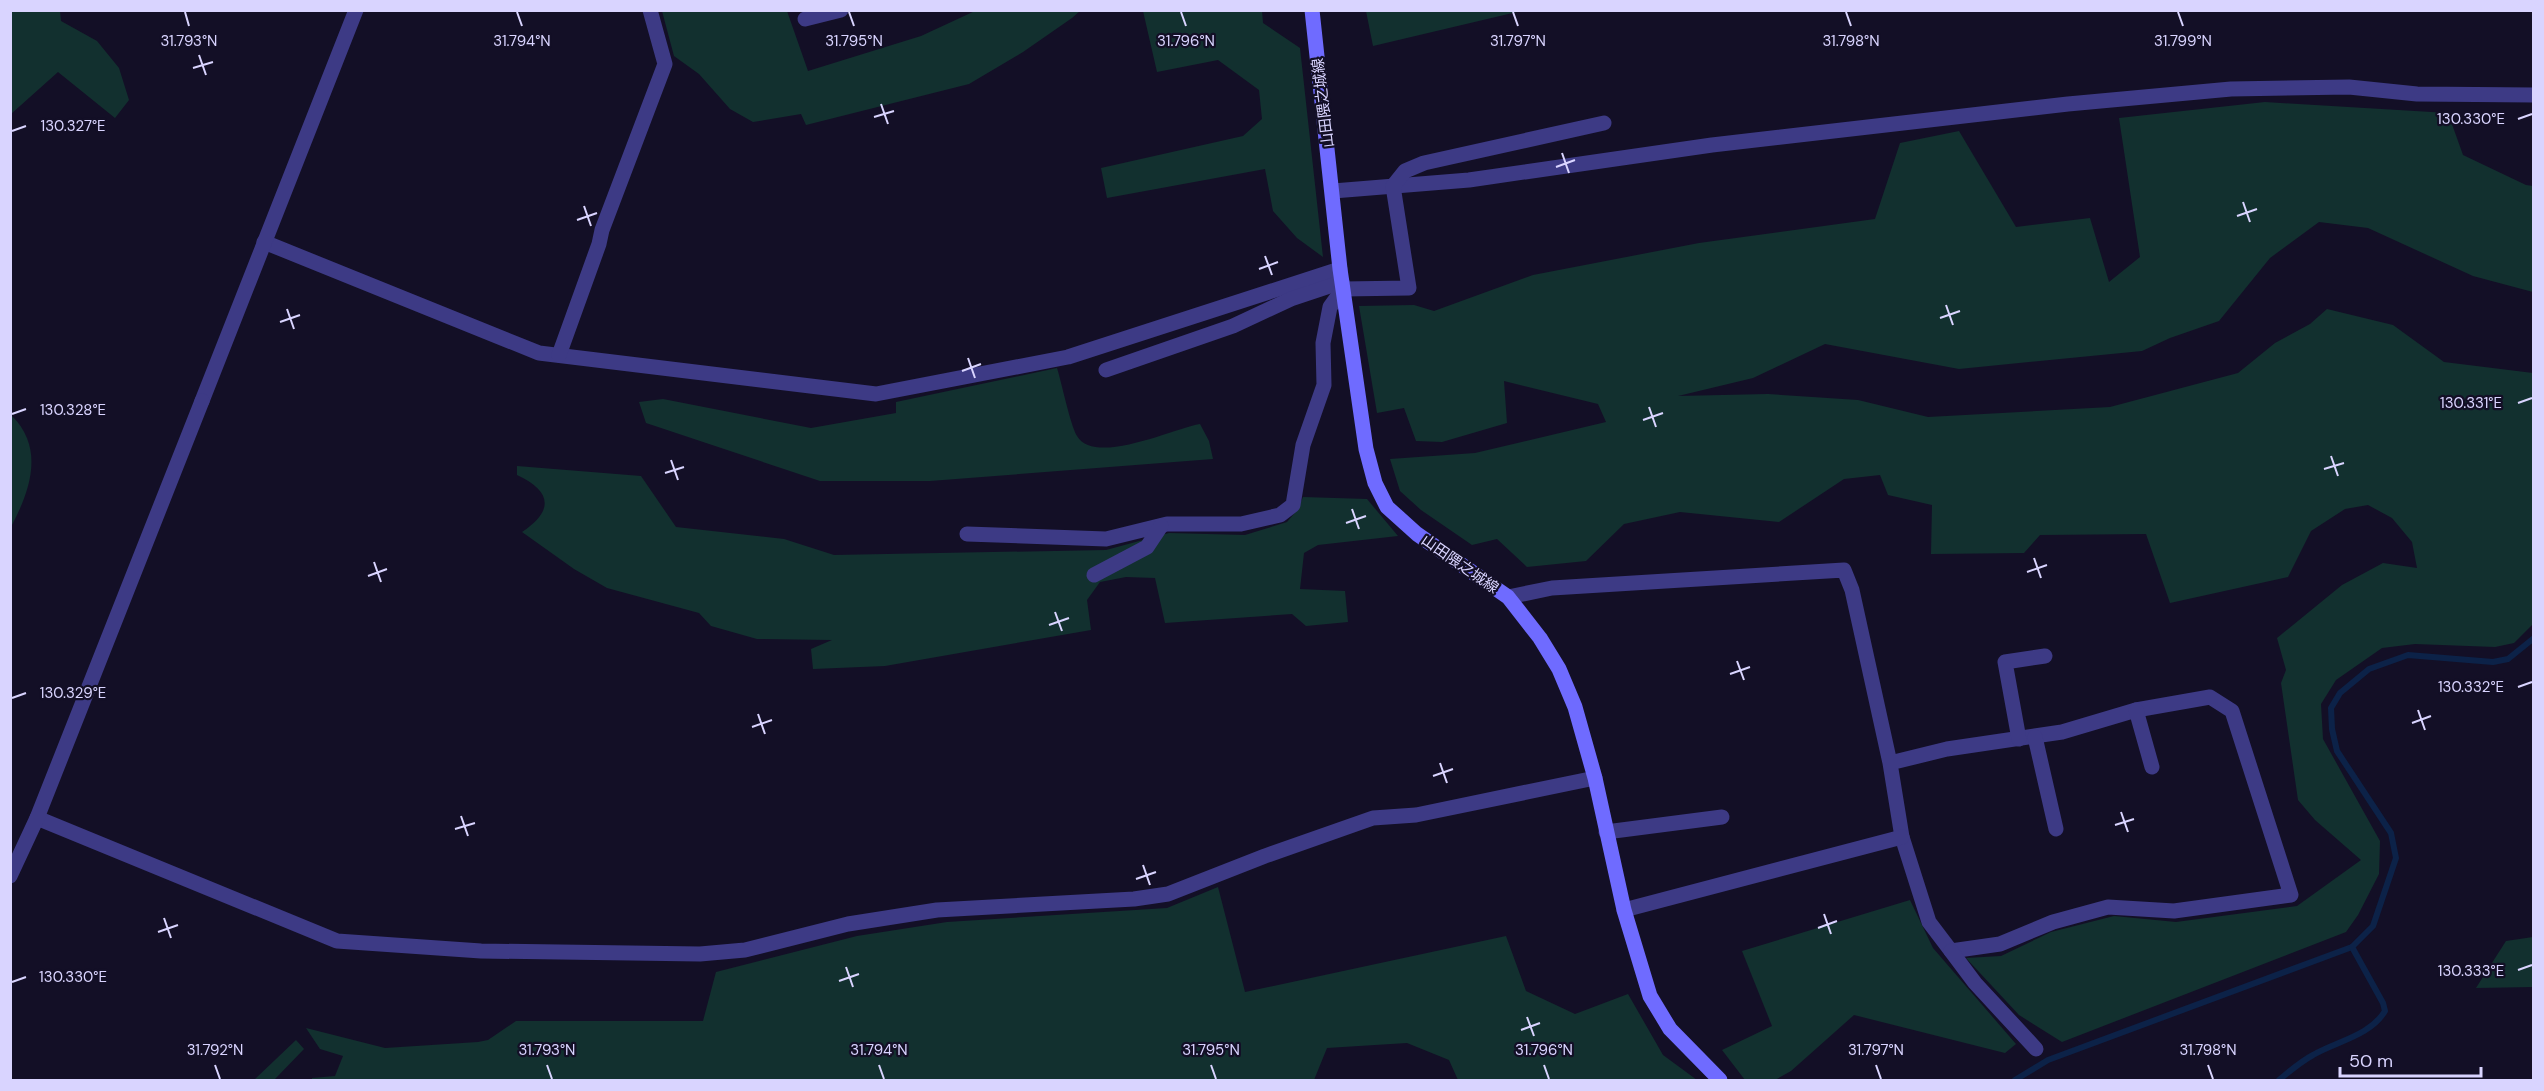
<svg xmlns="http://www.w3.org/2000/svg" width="2544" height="1091" viewBox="0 0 2544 1091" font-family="'DM Sans','Noto Sans JP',sans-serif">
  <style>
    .green { fill: #12302f }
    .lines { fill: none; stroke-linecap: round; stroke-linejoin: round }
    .stream { stroke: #0c2248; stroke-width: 6 }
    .minor { stroke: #3d3a85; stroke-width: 15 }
    .tertiary { stroke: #3d3a85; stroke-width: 15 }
    .secondary { stroke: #6f6bff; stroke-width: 15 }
    .ticks { fill: none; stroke: #d9d4ff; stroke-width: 2 }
    .labels { text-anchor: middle; stroke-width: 4.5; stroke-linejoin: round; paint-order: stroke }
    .street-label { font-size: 15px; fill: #d9d4ff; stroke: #130f26 }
    .ticks-label { font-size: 15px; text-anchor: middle; fill: #d9d4ff; stroke: #130f26; stroke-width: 4.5; stroke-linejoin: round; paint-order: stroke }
  </style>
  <rect width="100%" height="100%" fill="#130f26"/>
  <g class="green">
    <polygon points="11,10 60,11 61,21 97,41 119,68 129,100 115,118 58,72 11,114"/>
    <polygon points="662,11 787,11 808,71 921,36 975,11 1080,11 1072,18 1023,52 969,84 806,125 801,114 753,122 730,109 699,74 674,56"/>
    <polygon points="1143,11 1262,11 1263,23 1300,48 1323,257 1297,238 1273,211 1265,169 1107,198 1101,168 1243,136 1262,119 1259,90 1218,60 1157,72"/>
    <polygon points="1366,11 1366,10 1521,11 1373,46"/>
    <polygon points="2265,102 2448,113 2463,155 2526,185 2533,186 2533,292 2473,276 2368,228 2319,222 2270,258 2219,321 2170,338 2142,351 1959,369 1825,344 1753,378 1678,396 1768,394 1858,400 1928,417 2110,407 2238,373 2275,343 2310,324 2327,309 2393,325 2444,362 2533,373 2533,624 2514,643 2495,647 2415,644 2382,648 2336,680 2321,704 2323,739 2380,841 2379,874 2358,915 2346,932 2062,1042 2019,1015 1966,958 2001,956 2051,932 2114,916 2176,922 2297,906 2361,860 2315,820 2298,800 2281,683 2286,670 2277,638 2342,585 2383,563 2417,568 2412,542 2392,518 2368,505 2345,509 2311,531 2288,577 2170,603 2146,534 2040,535 2024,553 1931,554 1932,505 1888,495 1880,475 1844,479 1779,522 1680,512 1624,524 1586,561 1527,567 1497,539 1472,545 1421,510 1400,491 1390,459 1475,453 1606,422 1598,404 1504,381 1507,423 1442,442 1416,441 1404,408 1377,413 1359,306 1414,305 1434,311 1533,275 1699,243 1875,219 1900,143 1959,131 2016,227 2090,218 2109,282 2140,257 2119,118"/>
    <path d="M1057 368C1062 384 1070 424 1077 436 1095 466 1172 429 1200 424L1209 441 1213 459 930 481H820L646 423 639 402 663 399 811 428 896 413V402Z"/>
    <path d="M12 416C45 449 30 491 11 527Z"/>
    <path d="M517 466 641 476 676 527 784 539 834 555 1106 550 1169 533 1245 535 1287 522 1298 509 1303 497 1367 499 1398 536 1318 545 1304 553 1300 589 1345 591 1348 622 1306 626 1292 614 1165 623 1155 578 1126 577 1100 582 1087 600 1091 630 885 666 813 669 811 649 832 640 757 639 711 626 699 613 607 588 574 569 522 532C554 511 552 491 517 475Z"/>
    <polygon points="1218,887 1245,992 1506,936 1526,991 1575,1014 1628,994 1663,1055 1697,1080 1458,1080 1449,1060 1407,1043 1327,1048 1314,1080 312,1080 312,1078 335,1076 343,1056 320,1049 306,1028 385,1048 478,1042 488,1040 516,1021 703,1021 716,972 857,936 947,922 1167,908"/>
    <polygon points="1910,900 1933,948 2016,1044 2005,1053 1854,1015 1791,1071 1775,1080 1745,1080 1722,1050 1772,1026 1742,951"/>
    <polygon points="2533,937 2533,987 2476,988 2506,941"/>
    <polygon points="296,1040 304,1049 274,1080 254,1080"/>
  </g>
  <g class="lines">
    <g class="stream">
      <polyline points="2015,1080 2048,1060 2352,947"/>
      <path d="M2279 1080C2290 1071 2300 1062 2313 1055 2337 1041 2370 1036 2385 1011L2383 1003 2352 947 2373 926 2396 858 2391 833 2337 751 2332 729 2331 708 2340 693 2369 669 2408 655 2493 662 2508 659 2534 638"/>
    </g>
    <g class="minor">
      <polyline points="805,19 841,10"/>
      <polyline points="1333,191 1469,180 1712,145 2068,104 2231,89 2349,87 2417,94 2534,95"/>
      <polyline points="264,242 539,353 876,394 1068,357 1340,269"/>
      <polyline points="559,355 599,244 602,230 665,64 650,10"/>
      <polyline points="1106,370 1233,326 1291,299 1342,282"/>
      <polyline points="202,401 356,10"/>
      <polyline points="967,534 1106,539 1167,524 1241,524 1280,515 1293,505 1303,445 1324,385 1323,343 1330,307 1343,289 1409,288 1393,186 1405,171 1424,163 1604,123"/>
      <polyline points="1094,575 1147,547 1161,526"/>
      <polyline points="1508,597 1552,588 1844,570 1852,590 1890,763 1902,837 1929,922 1951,951 2000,944 2053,922 2108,907 2174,911 2291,895 2232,711 2210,697 2136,710 2062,732 1947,749 1890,763"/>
      <polyline points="2136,710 2152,767"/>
      <polyline points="2035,737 2056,829"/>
      <polyline points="2019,739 2005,662 2045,656"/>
      <polyline points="37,818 337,941 481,951 700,954 745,950 848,924 937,910 1134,899 1168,894 1265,856 1373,818 1416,815 1595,778"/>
      <polyline points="1606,832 1722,817"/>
      <polyline points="1624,910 1902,837"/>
      <polyline points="1951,951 1975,983 2036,1049"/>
    </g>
    <polyline class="tertiary" points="10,876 37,818 202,401"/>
    <polyline class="secondary" points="1312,10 1340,269 1366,449 1375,483 1387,507 1417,534 1508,597 1540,638 1559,669 1575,707 1595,778 1624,910 1650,996 1670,1029 1720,1080"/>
  </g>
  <path class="ticks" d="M185 12 189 26M517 12 522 26M849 12 854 26M1181 12 1186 26M1513 12 1518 26M1846 12 1851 26M2178 12 2183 26M199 55 206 75M193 68 213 62M881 104 888 124M874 117 894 111M2518 119 2532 114M12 131 26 126M1562 153 1569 173M1556 167 1575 160M2243 202 2250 222M584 206 591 226M2237 216 2257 209M577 220 597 213M1265 256 1272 275M1259 269 1278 262M1946 305 1953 325M287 309 294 329M1940 318 1960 311M280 322 300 315M968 358 975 378M962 371 981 364M2518 403 2532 398M1649 407 1656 427M12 414 26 409M1643 420 1663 413M2331 456 2338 476M671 460 678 480M2324 469 2344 463M665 473 684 467M1352 509 1359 529M1346 523 1366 516M2034 558 2041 578M374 562 381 582M2027 572 2047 565M368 576 387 569M1055 612 1062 631M1049 625 1069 618M1737 661 1744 680M1730 674 1750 667M2518 687 2532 682M12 698 26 693M2418 710 2425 730M758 714 765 734M2412 723 2431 716M752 727 772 720M1440 763 1447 783M1433 776 1453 769M2121 812 2128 832M461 816 468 836M2115 825 2134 819M455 829 475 823M1143 865 1150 885M1136 879 1156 872M1824 914 1831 934M164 918 171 938M1818 928 1837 921M158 932 178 925M846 967 853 987M2518 970 2532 965M839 981 859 974M12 982 26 977M1527 1017 1534 1036M1521 1030 1540 1023M215 1065 220 1079M547 1065 552 1079M879 1065 884 1079M1211 1065 1216 1079M1544 1065 1549 1079M1876 1065 1881 1079M2208 1065 2213 1079"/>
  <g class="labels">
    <g class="street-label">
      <text transform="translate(1323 103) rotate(-97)" y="5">山田隈之城線</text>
      <text transform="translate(1460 564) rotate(35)" y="5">山田隈之城線</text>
    </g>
  </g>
  <g class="ticks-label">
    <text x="189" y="46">31.793°N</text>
    <text x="522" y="46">31.794°N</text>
    <text x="854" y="46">31.795°N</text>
    <text x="1186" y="46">31.796°N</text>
    <text x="1518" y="46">31.797°N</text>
    <text x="1851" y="46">31.798°N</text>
    <text x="2183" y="46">31.799°N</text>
    <text x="2471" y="124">130.330°E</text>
    <text x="73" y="131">130.327°E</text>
    <text x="2471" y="408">130.331°E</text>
    <text x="73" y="415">130.328°E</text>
    <text x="2471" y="692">130.332°E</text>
    <text x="73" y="698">130.329°E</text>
    <text x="2471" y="976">130.333°E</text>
    <text x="73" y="982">130.330°E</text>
    <text x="215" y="1055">31.792°N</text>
    <text x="547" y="1055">31.793°N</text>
    <text x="879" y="1055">31.794°N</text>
    <text x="1211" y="1055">31.795°N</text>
    <text x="1544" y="1055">31.796°N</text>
    <text x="1876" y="1055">31.797°N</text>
    <text x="2208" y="1055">31.798°N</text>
  </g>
  <rect width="2544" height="1091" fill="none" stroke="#d9d4ff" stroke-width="24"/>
  <path d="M2340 1067v9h141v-9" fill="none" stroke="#d9d4ff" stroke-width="3"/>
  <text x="2349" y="1067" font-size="18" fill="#d9d4ff" stroke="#130f26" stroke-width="4.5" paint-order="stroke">50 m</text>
</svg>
